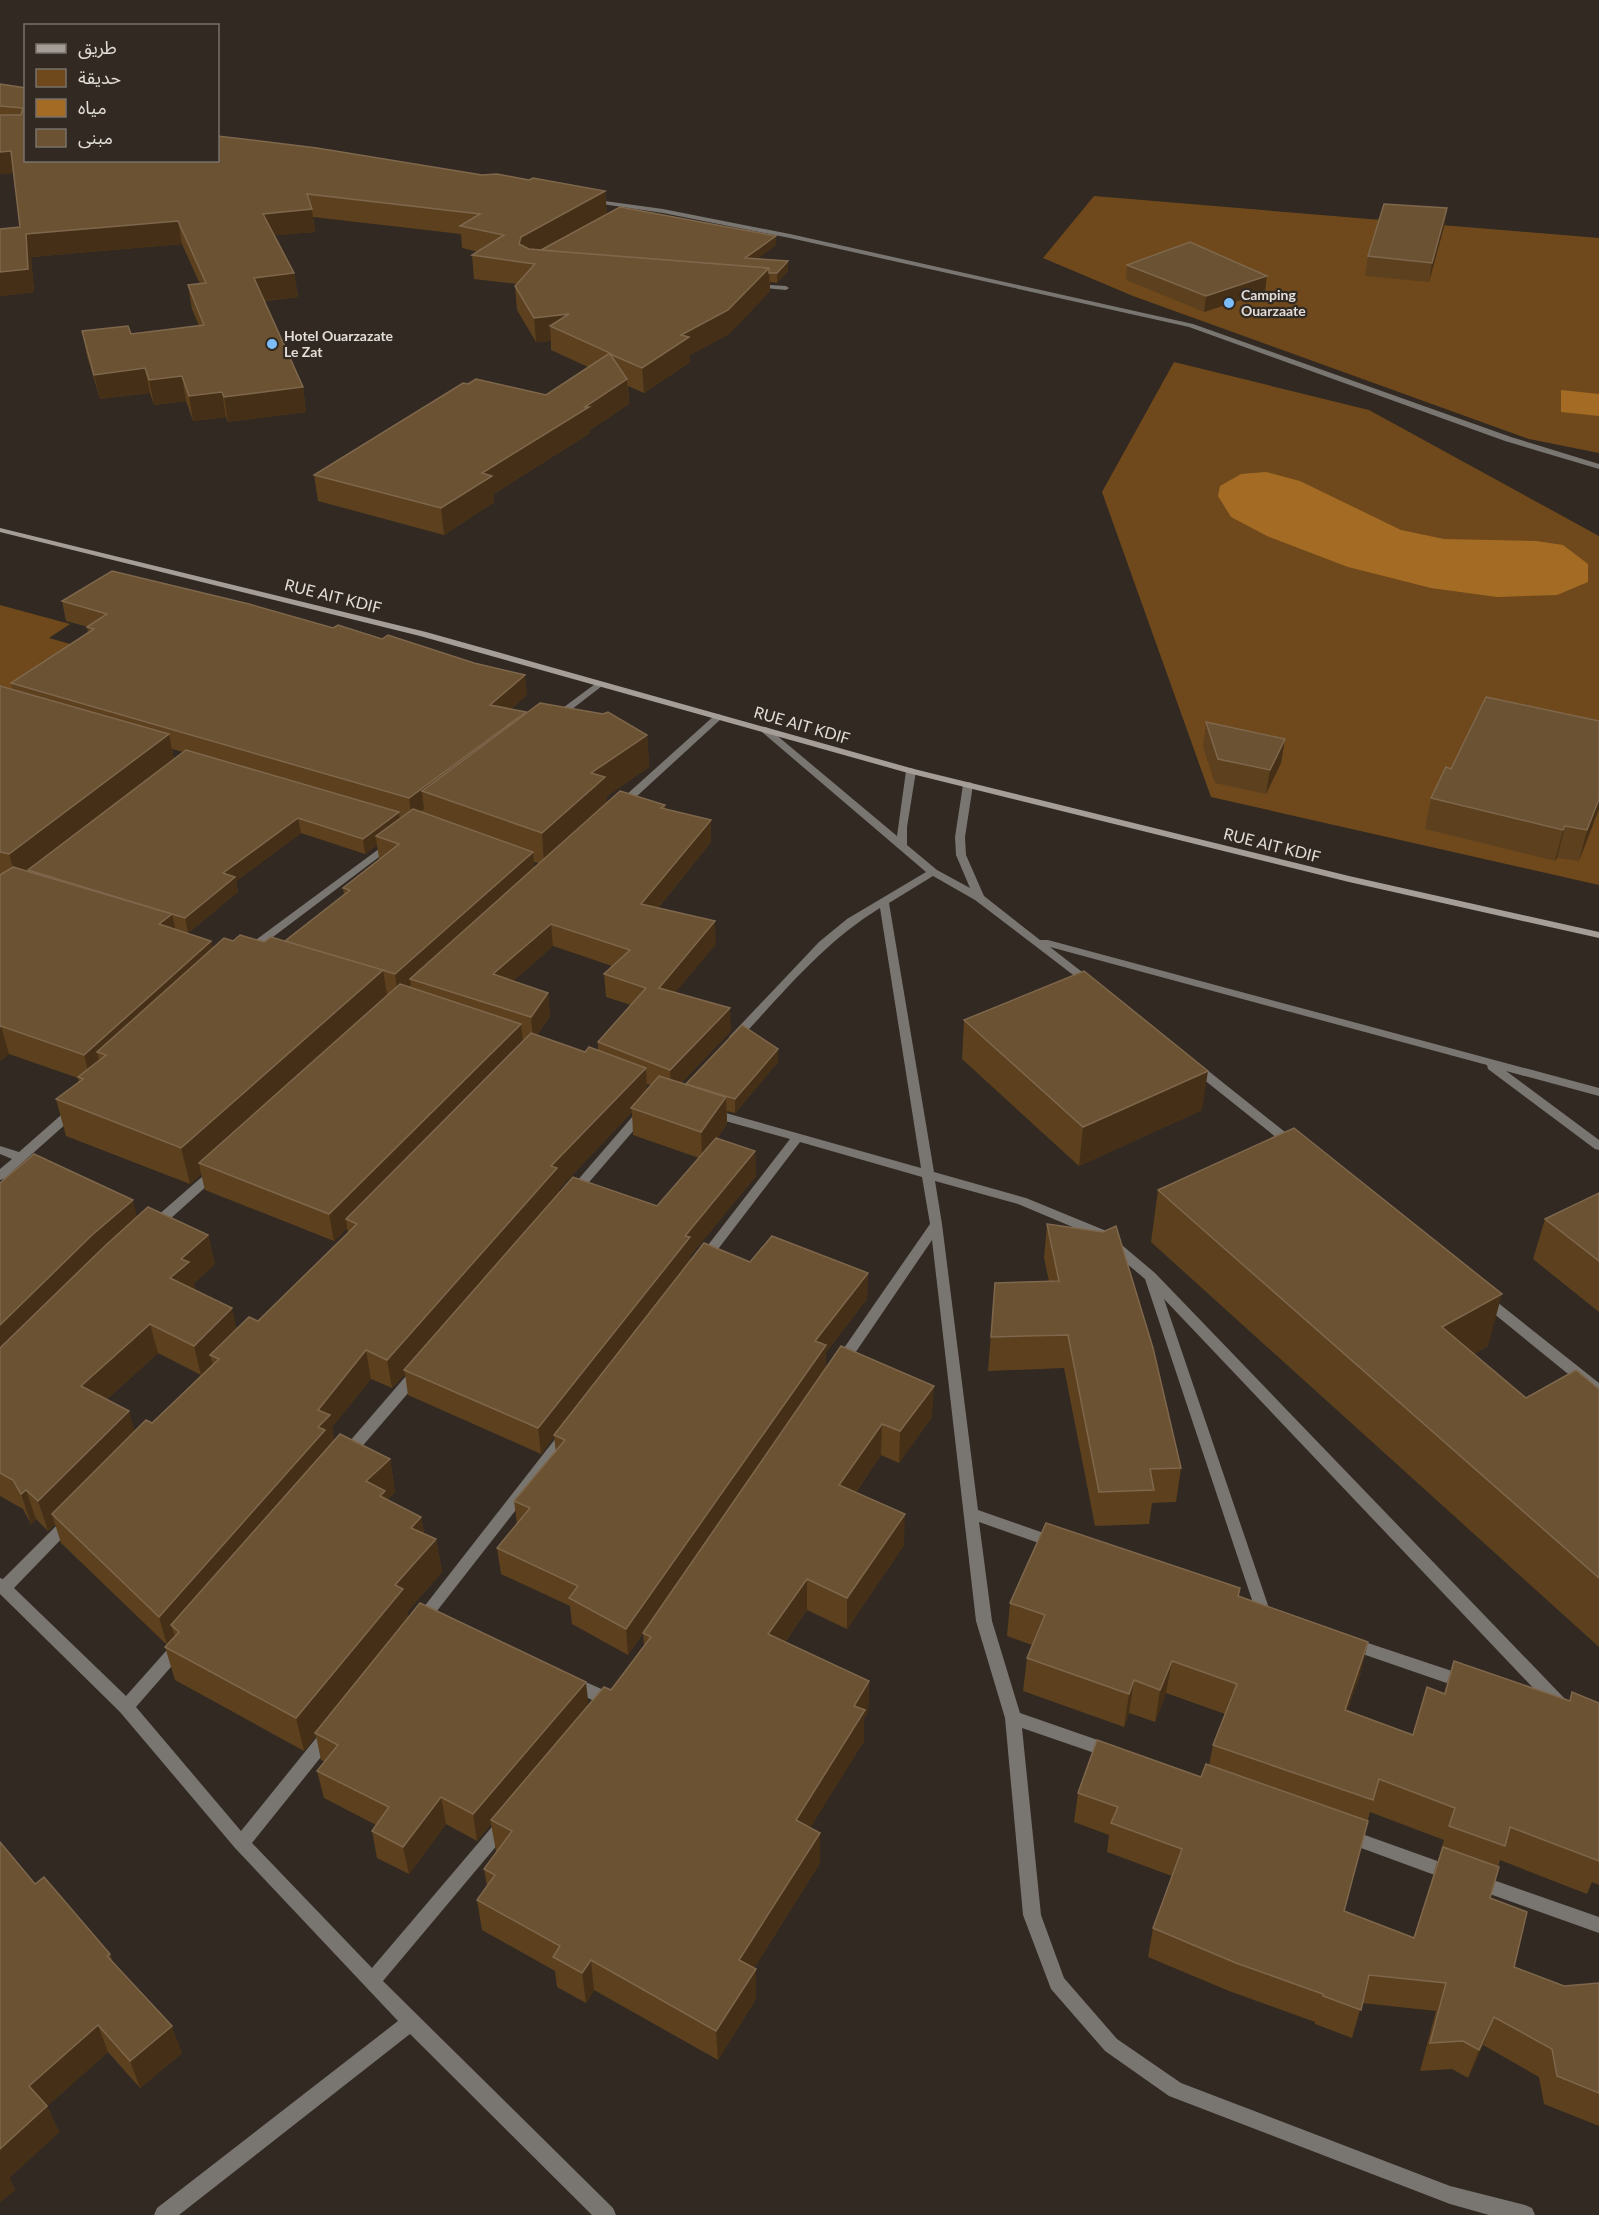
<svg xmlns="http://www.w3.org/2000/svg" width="1599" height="2215" viewBox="0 0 1599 2215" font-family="Lato,'Noto Sans Arabic',sans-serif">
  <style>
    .green { fill: #6f491c }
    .water { fill: #a46b24 }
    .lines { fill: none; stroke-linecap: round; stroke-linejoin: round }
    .street { fill: #797571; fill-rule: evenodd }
    .secondary { fill: #a59e98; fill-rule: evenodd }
    .wall { fill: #5d411e; fill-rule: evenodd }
    .shaded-wall { fill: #453017 }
    .building { fill: #6b5232; stroke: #7e674c; stroke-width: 1.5 }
    .poi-dot { fill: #7dbef9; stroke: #312922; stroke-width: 2 }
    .labels { text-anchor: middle; stroke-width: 4.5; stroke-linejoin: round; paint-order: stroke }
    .far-poi-label { font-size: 14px; font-weight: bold; fill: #e2ddd8; stroke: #312922; text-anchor: start }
    .street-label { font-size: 16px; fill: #e2ddd8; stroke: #312922 }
  </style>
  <rect width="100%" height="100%" fill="#312922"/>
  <g class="green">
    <polygon points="1094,196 1599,238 1599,453 1529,439 1133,296 1043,258"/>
    <polygon points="1174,362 1369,410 1599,536 1599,885 1211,797 1102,492"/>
    <polygon points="0,605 70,624 49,638 81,647 5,697 0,696"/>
  </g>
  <g class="water">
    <polygon points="1561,390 1599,394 1599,416 1561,412"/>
    <polygon points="1266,472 1300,481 1401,530 1444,539 1536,541 1563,545 1588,564 1588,582 1557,595 1497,597 1431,588 1348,567 1267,536 1231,517 1218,496 1220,486 1241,474"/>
  </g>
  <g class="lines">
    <g class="street">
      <polygon points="590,199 663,209 790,234 1193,324 1511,437 1599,464 1599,469 1505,441 1189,327 790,238 663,213 588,202"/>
      <polygon points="755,284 786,286 789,288 786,290 753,287 752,286"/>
      <polygon points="599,681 604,684 602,686 558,720 552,720 552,716"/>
      <polygon points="718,714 721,715 721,719 624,808 616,808 616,804 715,715"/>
      <path d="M765 727 768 728 897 836 906 771 911 768 914 769 916 771 907 827V845L937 870 970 888 956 855 955 837 963 785 968 782 972 783 973 785 965 837 966 855 984 896 1040 940H1048L1599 1088V1096L1506 1071 1599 1140V1150L1595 1149 1488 1069 1487 1065 1050 947 1095 982 1093 984H1085L975 900 933 876 889 903 934 1172 1026 1198 1104 1230 1155 1273 1567 1701 1569 1706 1567 1711 1561 1713 1555 1711 1164 1299 1271 1614 1268 1618 1263 1620 1258 1618 1145 1279 1094 1236 1018 1204 935 1181 942 1224 978 1510 1058 1538 1060 1542 1058 1546 1053 1548 979 1522 992 1621 1020 1713 1115 1746 1117 1751 1115 1756 1109 1758 1022 1728 1041 1915 1064 1978 1117 2039 1181 2083 1450 2186 1525 2205 1532 2208 1535 2215H1489L1450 2204 1169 2096 1105 2051 1051 1989 1023 1915 1005 1718 976 1621 932 1240 847 1365H837L835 1361 930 1224 922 1177 800 1142 709 1261H699L698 1258 790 1139 707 1116 705 1113 707 1110H715L921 1168 880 908C824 942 783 993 739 1040H731L729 1037 819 942 847 919 926 872 762 732V728Z"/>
      <polygon points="391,840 396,843 395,845 253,952 245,952 244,950 245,948"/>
      <polygon points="1197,1064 1201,1065 1295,1140 1297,1143 1295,1146 1287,1146 1193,1071 1191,1068 1193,1065"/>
      <polygon points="73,1107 79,1111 77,1114 4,1179 0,1180 0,1169 12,1159 0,1154 0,1146 19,1152 69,1108"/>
      <polygon points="643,1108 647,1109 649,1112 647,1115 578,1195 570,1195 568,1192 570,1189 639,1109"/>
      <polygon points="215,1168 219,1169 221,1172 219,1175 159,1229 149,1229 148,1226 149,1223 211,1169"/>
      <polygon points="1487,1296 1492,1298 1599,1383 1599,1396 1594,1395 1482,1304 1480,1301 1482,1298"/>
      <polygon points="417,1368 422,1369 424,1373 422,1377 353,1457 348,1458 343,1457 341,1453 343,1449 412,1369"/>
      <polygon points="564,1433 569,1434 571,1438 569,1442 426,1625 421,1627 416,1625 413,1621 416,1617 559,1434"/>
      <polygon points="68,1517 73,1519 75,1523 73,1527 14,1588 126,1696 174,1642 179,1641 184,1642 187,1647 184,1652 136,1707 241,1831 321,1732 327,1730 333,1732 335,1737 333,1742 252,1843 372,1968 497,1821 503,1819 509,1821 511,1826 509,1831 383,1981 613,2208 616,2215 592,2215 410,2034 179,2215 154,2215 157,2208 398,2021 235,1848 120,1712 0,1594 0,1578 3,1579 63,1519"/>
      <polygon points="1353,1638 1470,1677 1472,1682 1470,1687 1464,1689 1348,1649 1345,1644 1348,1639"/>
      <polygon points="572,1676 615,1695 617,1700 615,1705 609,1707 603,1705 566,1688 564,1683 566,1678"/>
      <polygon points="1348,1829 1457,1868 1459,1873 1457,1878 1451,1881 1342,1841 1340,1836 1342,1831"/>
      <polygon points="1479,1875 1599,1917 1599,1933 1473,1888 1471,1883 1473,1878"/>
    </g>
    <polygon class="secondary" points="0,528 426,632 914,769 1349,876 1599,932 1599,938 1349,882 908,773 420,636 0,532"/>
  </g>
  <g class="wall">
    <polygon points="0,84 26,88 26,160 482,175 529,180 605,191 607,214 776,245 757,259 788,271 777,283 770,282 770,291 729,334 690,355 690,362 644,393 628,386 629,404 590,430 590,433 494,494 494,502 444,535 318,501 314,475 468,384 546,395 588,367 551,350 551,341 536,342 517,310 515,286 517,284 474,279 472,255 478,252 462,248 461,234 313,217 315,232 275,235 294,273 298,297 264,301 303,387 306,412 228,422 226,417 193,421 186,401 154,405 150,393 100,399 87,356 82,331 131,334 199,326 192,309 188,285 200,284 182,244 31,257 34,292 0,296 0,229 20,227 14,173 0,174"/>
    <polygon points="1447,208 1444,227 1429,282 1365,276 1368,256"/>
    <polygon points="1127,265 1265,292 1204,312 1126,280"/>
    <path d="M62 601 527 695 511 709 526 713 647 735 649 767 607 796V802L665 805V809L711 820V842L658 908 716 944 675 992 731 1031 681 1083 686 1084 778 1062 735 1113 727 1111V1124L717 1138 755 1151 756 1176 690 1256V1260L750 1262 868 1273 867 1299 826 1352 825 1370 932 1417 899 1463 881 1455 856 1492 904 1545 847 1629 807 1610 785 1642 869 1681 868 1712 864 1718V1741L810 1827 820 1833V1863L754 1968 756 1999 718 2060 594 1990 586 2003 557 1987 555 1971 482 1930 477 1900 487 1886 484 1869 497 1851H496L491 1824 477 1841 446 1824 409 1874 377 1858 372 1831 376 1825 324 1798 317 1771 325 1762 321 1760 316 1736 304 1751 175 1680 165 1647 167 1645 61 1543 55 1524 48 1531 36 1519 31 1524 23 1509 0 1496V1183L137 1217 208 1235 215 1264 194 1283 195 1291 237 1328 258 1321 348 1233 347 1228 334 1241 205 1190 201 1174 190 1184 66 1136 56 1099 79 1082 78 1078 9 1054 0 1061V686L12 689 11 683 88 633 87 627H88L66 621ZM172 749 183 752 174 759ZM301 833 365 854 377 845 379 858 380 859 343 888 344 895 285 941 264 942 233 941 213 949 211 941 175 929 188 933 238 892 236 881ZM534 862 539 863 534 868ZM553 946 612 966 604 974 606 997 631 1005 598 1042V1051L585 1052 537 1035 550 1016 548 993 513 981ZM646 1084 651 1085 647 1090ZM632 1112 633 1135 699 1158 657 1206 559 1193V1189ZM158 1353 201 1375 152 1423 135 1431 107 1399ZM405 1374 408 1395 541 1454 554 1437 556 1452 514 1501 517 1524 497 1548 501 1574 570 1606 572 1624 628 1655 643 1633 644 1645 611 1690 589 1705 408 1618 407 1612 442 1572 436 1539 424 1533 421 1517 387 1500 395 1492 390 1459 334 1440 332 1427 371 1379 392 1388Z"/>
    <polygon points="1206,722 1285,739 1281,763 1266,794 1215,783 1203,747"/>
    <polygon points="1431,798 1599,809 1579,861 1557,858 1555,861 1425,829"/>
    <polygon points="964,1020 1202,1110 1079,1166 962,1059"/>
    <polygon points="1158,1190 1488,1346 1474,1354 1526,1398 1599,1389 1599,1647 1151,1242"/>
    <polygon points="1599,1193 1599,1312 1533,1259 1545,1219"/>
    <polygon points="1047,1224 1181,1468 1176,1502 1152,1503 1149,1524 1095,1526 1064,1368 988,1371 995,1283 1049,1281 1044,1258"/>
    <path d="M1240 1588 1239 1596 1368 1642 1360 1675 1347 1710 1413 1735 1444 1693 1454 1661 1569 1701 1599 1703V1885L1592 1882 1587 1894 1500 1860 1490 1898 1514 1967 1564 1986 1599 1983V2126L1544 2104 1539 2077 1483 2045 1468 2078 1452 2069 1420 2071 1436 2011 1362 2003 1352 2038 1315 2024V2022L1229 1991 1148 1957 1153 1928 1172 1876 1107 1852 1109 1835 1074 1822 1078 1793 1201 1777 1209 1765 1213 1745 1225 1714 1166 1693 1155 1722 1129 1713 1124 1727 1023 1691 1027 1658 1032 1645 1007 1636 1010 1603ZM1370 1812 1444 1840 1414 1937 1344 1911Z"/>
    <polygon points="0,1842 35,1884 110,1954 113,1963 182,2053 140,2088 108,2052 47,2106 59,2132 9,2178 15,2190 0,2202"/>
  </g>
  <g class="shaded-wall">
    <polygon points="11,151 16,173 0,174 0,152"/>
    <polygon points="605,191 607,214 522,262 519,244 521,237"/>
    <polygon points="1447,208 1444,227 1429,282 1432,263"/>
    <polygon points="312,209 315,232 267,236 263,214"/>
    <polygon points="178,221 182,244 31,257 34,292 0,296 0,272 26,234"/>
    <polygon points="776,236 776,245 745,268 745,258"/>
    <polygon points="788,261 788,271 777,283 777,273"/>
    <polygon points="769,268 770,291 729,334 690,355 690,362 644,393 642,368 681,335"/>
    <polygon points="294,273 298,297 258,301 254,278"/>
    <polygon points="1267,276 1265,292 1204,312 1206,296"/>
    <polygon points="569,314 550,326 551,341 536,342 534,318"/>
    <polygon points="145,368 150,393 100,399 94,375"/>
    <polygon points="182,376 186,401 154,405 149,380"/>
    <polygon points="627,379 629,404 590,430 590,433 494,494 494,502 444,535 441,508 482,473"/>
    <polygon points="303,387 306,412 228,422 224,397"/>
    <polygon points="222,392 226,417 193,421 189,396"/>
    <polygon points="525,675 527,695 492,725 490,705"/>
    <polygon points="526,712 528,731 422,791 424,809 412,819 409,798"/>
    <polygon points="169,734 174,760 28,870 28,872 17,881 9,854"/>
    <polygon points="647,735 649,767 607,796 607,809 544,865 542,833 591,773"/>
    <polygon points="1285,739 1281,763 1266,794 1270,770"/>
    <polygon points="1599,799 1599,809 1579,861 1587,830"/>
    <polygon points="399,812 401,827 376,836 377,845 365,854 363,839"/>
    <polygon points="298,818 301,833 236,881 238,892 188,933 185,918 223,873"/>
    <polygon points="711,820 711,842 643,926 641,904"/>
    <polygon points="1565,826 1557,858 1555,861 1563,830"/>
    <polygon points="533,852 535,874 410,979 411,985 398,996 395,974"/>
    <polygon points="172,914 178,941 159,924"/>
    <polygon points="715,921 716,944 660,1011 659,988"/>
    <polygon points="551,924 553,946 495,997 493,974"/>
    <polygon points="211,941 217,969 97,1052 102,1072 91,1083 84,1055"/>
    <polygon points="383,970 389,1006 199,1163 201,1174 190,1184 181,1148"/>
    <polygon points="548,993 550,1016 533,1040 531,1017"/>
    <polygon points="730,1008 731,1031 671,1093 670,1070"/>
    <polygon points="521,1024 524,1050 346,1219 347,1228 334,1241 329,1214"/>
    <polygon points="1,1026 9,1054 0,1061 0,1027"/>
    <polygon points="778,1049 778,1062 735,1113 735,1099"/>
    <polygon points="646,1068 647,1096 631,1108 632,1112 559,1189 559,1197 404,1370 405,1374 392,1388 387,1360 551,1166"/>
    <polygon points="1208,1071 1202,1110 1079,1166 1083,1127"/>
    <polygon points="726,1097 727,1124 702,1159 701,1132"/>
    <polygon points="755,1151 756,1176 690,1256 691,1263 554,1435 554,1437 541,1454 538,1428 685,1236"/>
    <polygon points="133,1200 140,1229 0,1364 0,1325 92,1235"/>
    <polygon points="208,1235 215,1264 194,1283 196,1291 170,1278 181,1259"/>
    <polygon points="868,1273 867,1299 826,1352 825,1371 628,1655 626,1629 815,1341"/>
    <polygon points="1502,1294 1488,1346 1428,1379 1442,1327"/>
    <polygon points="232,1308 239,1338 210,1355 213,1364 201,1375 194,1346"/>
    <polygon points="150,1324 158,1353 89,1415 81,1386"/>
    <polygon points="366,1350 371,1379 332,1427 335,1444 171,1625 175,1637 167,1645 159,1617 318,1410"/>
    <polygon points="934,1386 932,1417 899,1463 900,1431"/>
    <polygon points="129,1411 137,1440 52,1514 55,1524 48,1531 38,1501"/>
    <polygon points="882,1424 881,1455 839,1516 839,1485"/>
    <polygon points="390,1459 395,1492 381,1506 366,1481"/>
    <polygon points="26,1490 36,1519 31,1524 21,1494"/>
    <polygon points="905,1514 904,1545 847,1629 847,1598"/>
    <polygon points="421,1517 427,1550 436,1539 442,1572 407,1612 409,1622 315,1733 316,1736 304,1751 296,1718 395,1585 411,1528"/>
    <polygon points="807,1579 807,1610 768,1665 768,1634"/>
    <polygon points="1368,1642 1360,1675 1336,1742 1345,1710"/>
    <polygon points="1172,1661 1166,1693 1155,1722 1160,1690"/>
    <polygon points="1134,1680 1129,1713 1124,1727 1129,1694"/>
    <polygon points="869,1681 868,1712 864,1718 864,1741 796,1851 796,1820 854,1706"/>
    <polygon points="586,1682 589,1709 491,1820 491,1824 477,1841 473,1814"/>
    <polygon points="441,1797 446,1824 409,1874 403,1847"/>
    <polygon points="820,1833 820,1863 740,1990 739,1960"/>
    <polygon points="591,1960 594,1990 586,2003 582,1973"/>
    <polygon points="756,1969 756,1999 718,2060 716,2031"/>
    <polygon points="1494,2017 1483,2045 1468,2078 1479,2050"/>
    <polygon points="98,2025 108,2052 47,2106 59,2132 9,2178 15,2190 0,2202 0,2149 29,2086"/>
    <polygon points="172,2026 182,2053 140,2088 130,2061"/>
  </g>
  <g class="building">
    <polygon points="0,84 26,88 26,160 218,160 218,136 317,148 482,175 497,174 529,180 533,178 605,191 521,237 519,244 529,249 769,268 728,310 681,335 689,337 642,368 610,354 627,379 585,407 589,407 482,473 492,476 441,508 314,475 463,383 468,384 476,379 546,395 610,353 550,326 569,314 534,318 515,286 535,264 472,255 504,235 460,226 480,214 307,194 312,209 263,214 294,273 254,278 303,387 224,397 222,392 189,396 182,376 149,380 145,368 94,375 82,331 128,326 131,334 204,325 188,285 206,283 178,221 26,234 28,269 0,272 0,229 20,227 11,151 0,152 0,115 21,115 23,108 0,106"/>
    <polygon points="1384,204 1447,208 1432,263 1368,256"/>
    <polygon points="620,207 776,236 745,258 788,261 777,273 769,273 769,268 541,250"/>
    <polygon points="1190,242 1267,276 1206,296 1127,265"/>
    <polygon points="112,571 249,604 333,628 338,625 382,639 388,635 474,663 525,675 490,705 526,712 409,798 11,683 94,629 87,627 107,614 62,601"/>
    <polygon points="0,686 169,734 9,854 0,852"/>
    <polygon points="1486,697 1599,721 1599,799 1587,830 1565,826 1563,830 1431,798 1446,767 1451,769"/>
    <polygon points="540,703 603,714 608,712 647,735 591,773 605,777 542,833 422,791"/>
    <polygon points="1206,722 1285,739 1270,770 1218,759"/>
    <polygon points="186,750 399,812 363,839 298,818 223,873 235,877 185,918 28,870"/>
    <polygon points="620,791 665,805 661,808 711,820 641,904 715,921 659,988 730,1008 670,1070 598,1042 646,988 604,974 630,950 551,924 493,974 548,993 531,1017 410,979"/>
    <polygon points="413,809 533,852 395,974 285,941 350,890 343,888 399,844 376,836"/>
    <polygon points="13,867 172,914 159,924 211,941 84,1055 1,1026 0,1027 0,875"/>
    <polygon points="240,935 264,942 271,937 383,970 181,1148 56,1099 83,1079 78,1077 106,1055 97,1052 224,938 233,941"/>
    <polygon points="1084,971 1208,1071 1083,1127 964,1020"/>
    <polygon points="400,984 521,1024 329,1214 199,1163"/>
    <polygon points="742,1025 778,1049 735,1099 686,1084"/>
    <polygon points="531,1033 585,1052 589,1047 646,1068 551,1166 557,1168 387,1360 366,1350 318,1410 330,1415 318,1427 325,1430 159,1617 52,1514 146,1420 152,1423 219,1359 210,1355 249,1317 258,1321 357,1224 346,1219"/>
    <polygon points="659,1076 726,1097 701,1132 631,1108"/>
    <polygon points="1294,1128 1502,1294 1442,1327 1526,1398 1576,1370 1599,1389 1599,1578 1158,1190"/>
    <polygon points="716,1138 755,1151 685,1236 690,1237 538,1428 404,1370 573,1177 657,1206"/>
    <polygon points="34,1154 133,1200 92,1235 0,1325 0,1183"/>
    <polygon points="1599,1193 1599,1261 1545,1219"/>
    <polygon points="148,1207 208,1235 181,1259 189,1262 170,1278 232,1308 194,1346 150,1324 81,1386 129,1411 38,1501 26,1490 21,1494 13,1480 0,1473 0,1348 106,1245"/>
    <polygon points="1047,1224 1103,1232 1116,1226 1153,1348 1181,1468 1150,1469 1154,1490 1099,1492 1068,1335 991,1337 995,1283 1059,1281"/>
    <polygon points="772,1236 868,1273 815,1341 826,1345 626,1629 569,1598 578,1586 497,1548 530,1508 514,1501 565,1440 554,1435 704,1243 750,1262"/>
    <polygon points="841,1346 934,1386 900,1431 882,1424 839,1485 905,1514 847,1598 807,1579 768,1634 869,1681 854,1706 865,1710 796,1820 820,1833 739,1960 756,1969 716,2031 591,1960 582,1973 553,1957 560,1946 477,1900 495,1875 484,1869 512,1831 491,1820 604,1687 611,1690 651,1637 643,1633"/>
    <polygon points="340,1434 390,1459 366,1481 385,1491 380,1496 421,1517 411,1528 436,1539 395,1585 403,1589 296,1718 165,1647 179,1632 171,1625"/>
    <polygon points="1046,1523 1240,1588 1238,1596 1368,1642 1345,1710 1413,1735 1427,1687 1445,1694 1454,1661 1570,1701 1572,1692 1599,1703 1599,1861 1510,1827 1505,1846 1449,1826 1455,1808 1379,1779 1373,1800 1213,1745 1237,1684 1172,1661 1160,1690 1134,1680 1129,1694 1027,1658 1045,1615 1010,1603"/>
    <polygon points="420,1603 586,1682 473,1814 441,1797 403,1847 372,1831 389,1807 317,1771 338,1745 315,1733"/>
    <polygon points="1097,1740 1201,1777 1206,1764 1368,1821 1344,1911 1414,1938 1443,1847 1499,1867 1490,1898 1527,1912 1514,1967 1564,1986 1599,1983 1599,2093 1557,2076 1552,2049 1494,2017 1479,2050 1463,2041 1430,2043 1446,1983 1369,1975 1361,2010 1323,1996 1323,1994 1236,1963 1153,1928 1182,1849 1111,1823 1118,1807 1078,1793"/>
    <polygon points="0,1842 35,1884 44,1877 110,1954 107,1956 172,2026 130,2061 98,2025 29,2086 47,2106 0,2149"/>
  </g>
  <g class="poi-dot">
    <circle cx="1229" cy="303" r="6"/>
    <circle cx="272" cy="344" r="6"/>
  </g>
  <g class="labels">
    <g class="far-poi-label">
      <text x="1241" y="300">Camping<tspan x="1241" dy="16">Ouarzaate</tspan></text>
      <text x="284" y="341">Hotel Ouarzazate<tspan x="284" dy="16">Le Zat</tspan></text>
    </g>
    <g class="street-label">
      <text transform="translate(333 596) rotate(14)" y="6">RUE AIT KDIF</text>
      <text transform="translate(802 725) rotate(16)" y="6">RUE AIT KDIF</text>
      <text transform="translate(1272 845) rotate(14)" y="6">RUE AIT KDIF</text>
    </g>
  </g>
  <rect x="24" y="24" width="195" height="138" fill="#312922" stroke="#78716b" stroke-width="1.5"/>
  <rect x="36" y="44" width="30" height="9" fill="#a59e98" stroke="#78716b" stroke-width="1.5"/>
  <text x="78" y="54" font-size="18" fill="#e2ddd8">طريق</text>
  <rect x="36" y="69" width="30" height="18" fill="#6f491c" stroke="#78716b" stroke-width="1.5"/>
  <text x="78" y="84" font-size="18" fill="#e2ddd8">حديقة</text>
  <rect x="36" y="99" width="30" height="18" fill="#a46b24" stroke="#78716b" stroke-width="1.5"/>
  <text x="78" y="114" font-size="18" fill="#e2ddd8">مياه</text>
  <rect x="36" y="129" width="30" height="18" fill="#6b5232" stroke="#78716b" stroke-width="1.5"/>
  <text x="78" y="144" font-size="18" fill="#e2ddd8">مبنى</text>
</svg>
